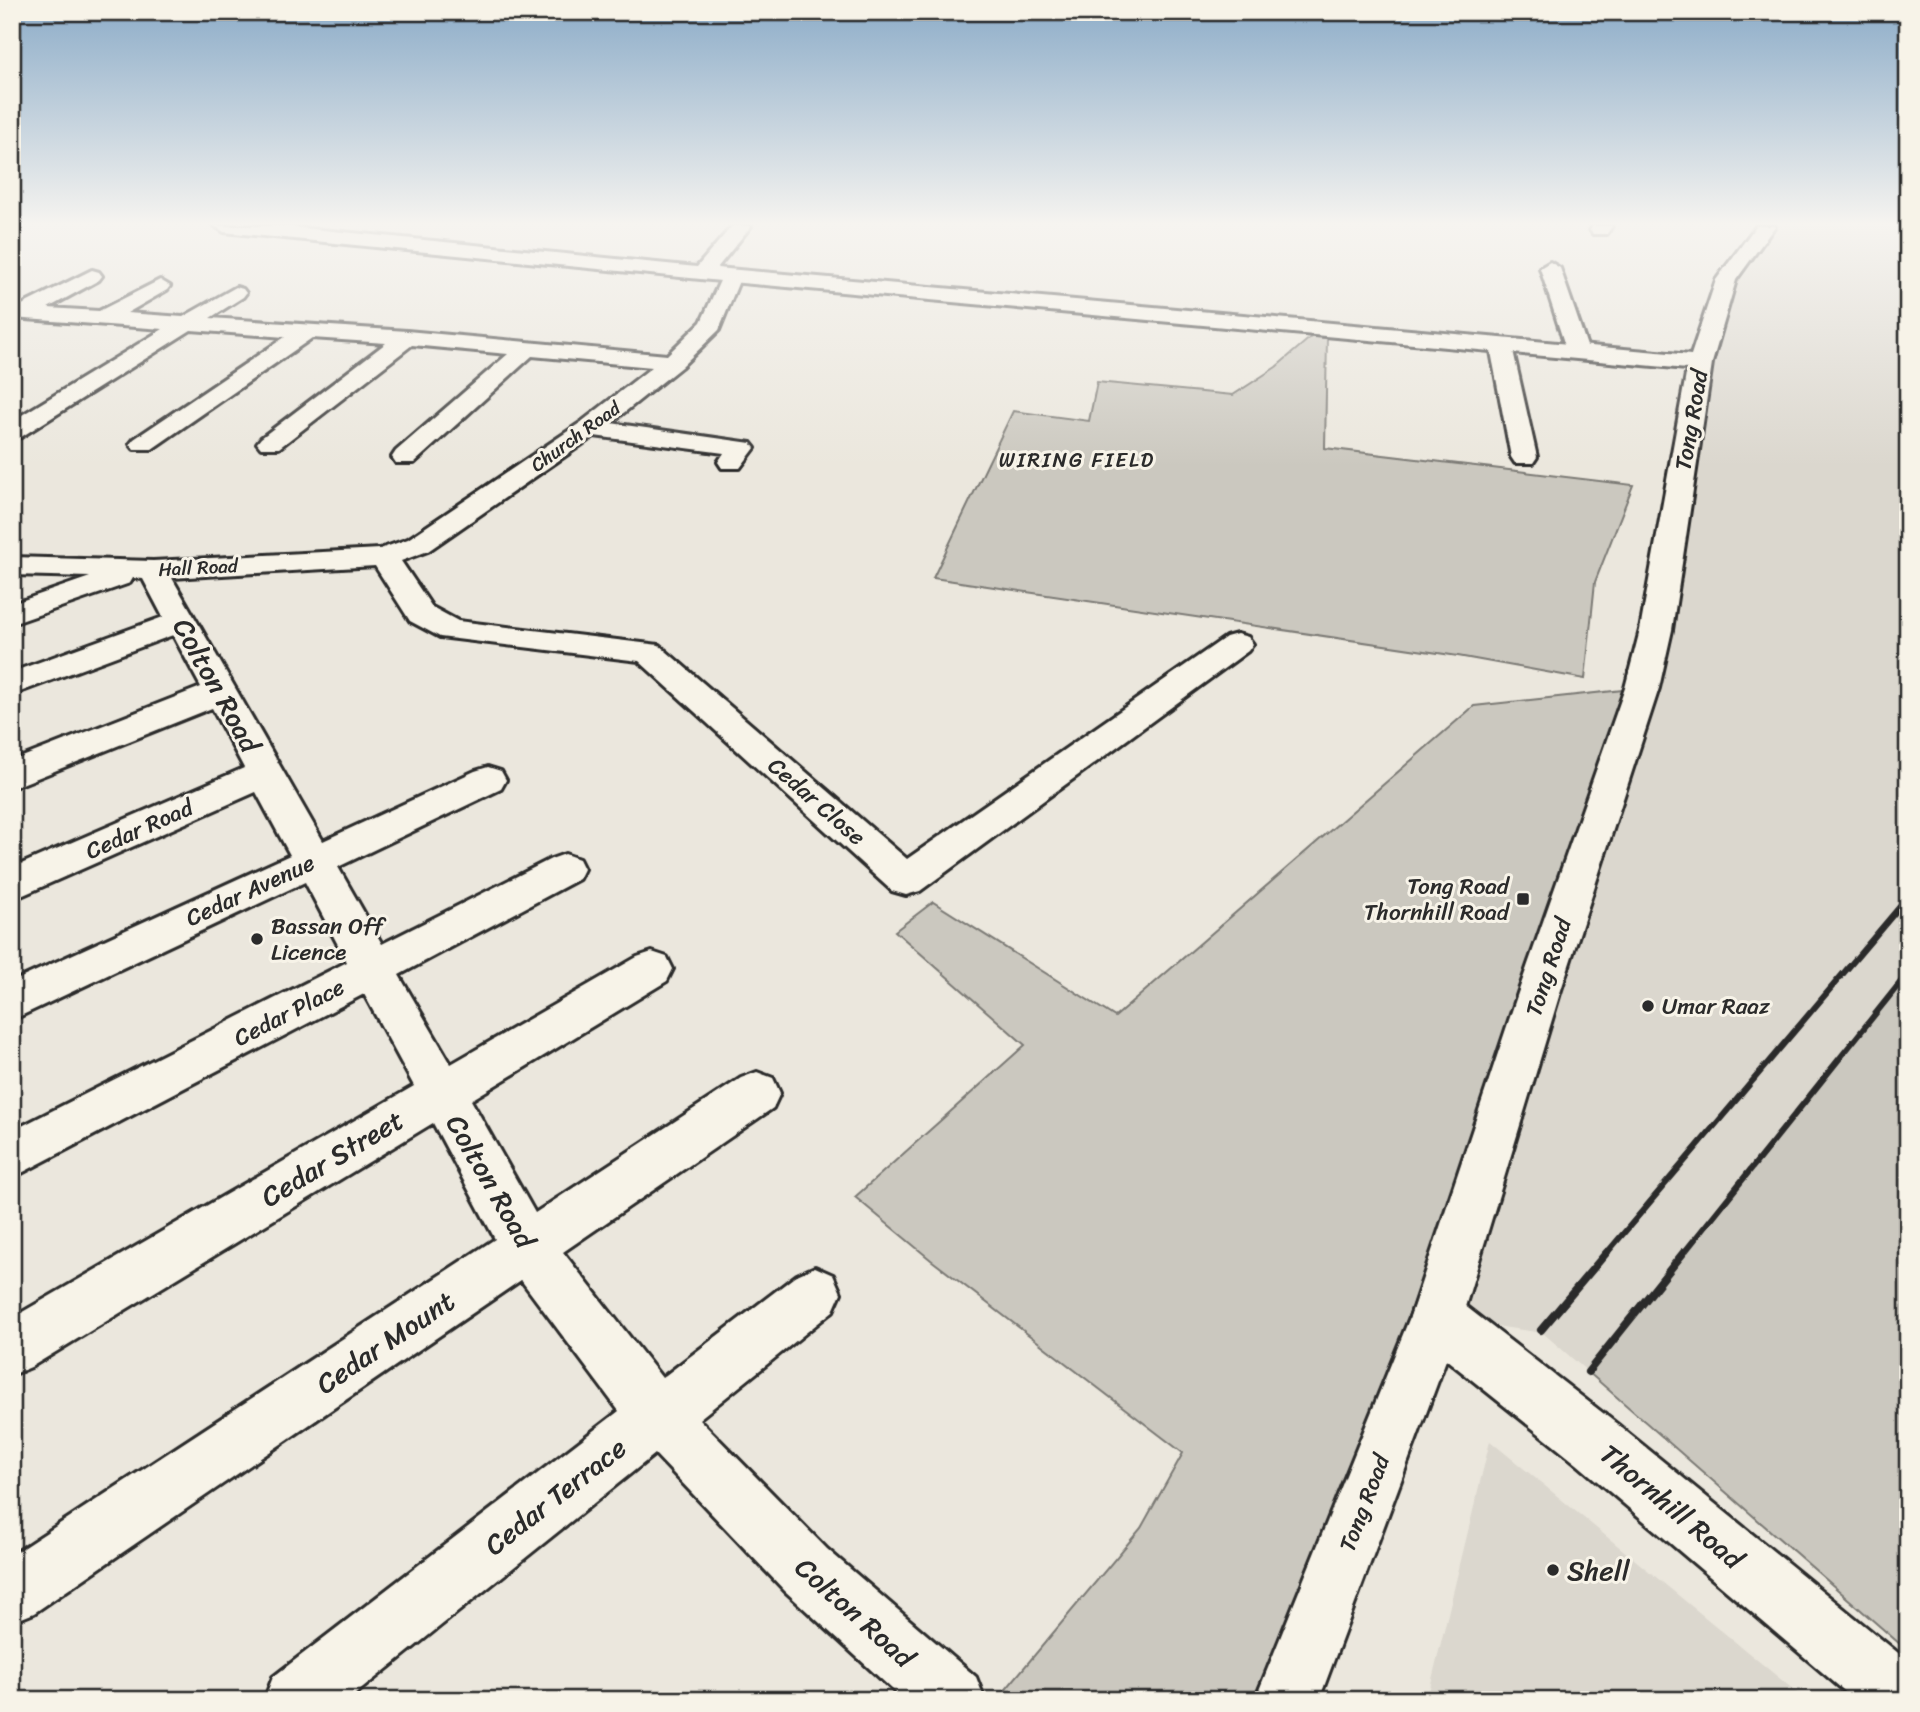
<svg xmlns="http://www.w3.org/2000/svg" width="1920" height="1712" viewBox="0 0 1920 1712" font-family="Sriracha,sans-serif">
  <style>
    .built { fill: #dbd7ce }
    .green { fill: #cbc8bf; stroke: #7b7a75; stroke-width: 2 }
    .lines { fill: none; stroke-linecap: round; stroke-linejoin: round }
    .street-casing { stroke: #2b2b2b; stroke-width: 6 }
    .secondary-casing { stroke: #2b2b2b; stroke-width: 6 }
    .street { fill: #f7f3e8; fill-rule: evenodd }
    .secondary { fill: #f7f3e8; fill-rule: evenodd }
    .rail-far1 { stroke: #2b2b2b; stroke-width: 6 }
    .rail { stroke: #2b2b2b; stroke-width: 8 }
    .poi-dot { fill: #2b2b2b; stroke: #f7f3e8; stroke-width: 2.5 }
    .labels { text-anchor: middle; stroke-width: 6; stroke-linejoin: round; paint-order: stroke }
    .far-street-label { font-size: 19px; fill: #2b2b2b; stroke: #f7f3e8 }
    .far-neighbourhood-label { font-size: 21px; letter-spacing: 2px; fill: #2b2b2b; stroke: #f7f3e8 }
    .street-label { font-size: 23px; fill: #2b2b2b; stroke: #f7f3e8 }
    .poi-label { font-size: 23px; fill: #2b2b2b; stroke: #f7f3e8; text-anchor: start }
    .near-street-label { font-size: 28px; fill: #2b2b2b; stroke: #f7f3e8 }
    .near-poi-label { font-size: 28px; fill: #2b2b2b; stroke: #f7f3e8; text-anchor: start }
  </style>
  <rect width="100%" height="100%" fill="#ebe7dd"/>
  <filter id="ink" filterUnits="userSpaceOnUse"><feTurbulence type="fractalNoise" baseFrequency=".0143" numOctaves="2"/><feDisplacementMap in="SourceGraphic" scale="14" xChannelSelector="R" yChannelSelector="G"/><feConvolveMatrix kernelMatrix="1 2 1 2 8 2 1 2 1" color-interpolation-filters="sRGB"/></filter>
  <g filter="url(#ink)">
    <g class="built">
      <polygon points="1766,226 1908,226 1908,973 1588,1372 1543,1333 1436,1317 1656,630 1726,280"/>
      <polygon points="1490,1441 1806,1700 1427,1700"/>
    </g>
    <g class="green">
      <polygon points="1312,336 1327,338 1325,448 1633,485 1595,582 1585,679 1458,656 933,578 1013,411 1089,421 1097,382 1233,395 1276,367"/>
      <polygon points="1642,688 1287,1700 997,1700 1141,1528 1183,1453 931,1260 855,1197 1025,1045 895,931 933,902 1115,1017 1474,706"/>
      <polygon points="1908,973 1908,1651 1588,1372"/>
    </g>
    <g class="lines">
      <g class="street-casing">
        <g id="street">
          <polygon points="1593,226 1612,226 1607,234 1593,234 1590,230"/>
          <polygon points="1550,262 1560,268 1589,352 1586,357 1578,359 1567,352 1540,268"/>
          <polygon points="92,270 99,272 102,276 99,280 48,308 99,311 160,280 170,286 167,290 127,313 183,317 236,287 243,289 246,293 243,297 210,318 407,331 667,355 701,322 724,272 738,272 741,276 719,330 681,367 611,423 751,443 755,448 740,468 722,468 718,462 724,453 594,436 428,551 401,561 432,607 458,621 659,645 907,859 1226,637 1237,634 1248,637 1253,644 1248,651 920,891 906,895 892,891 639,661 440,637 410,621 375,566 172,578 323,841 475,771 488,767 501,771 506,780 501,789 338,867 382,944 551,859 565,854 579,859 584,869 579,879 399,975 451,1064 637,957 652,952 667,957 673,969 667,981 471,1100 535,1213 741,1078 757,1072 773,1078 780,1093 773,1108 563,1252 662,1378 797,1275 815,1267 833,1275 841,1293 833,1311 699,1419 827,1549 976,1677 985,1700 904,1700 785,1591 655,1454 348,1700 264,1700 273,1677 619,1411 521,1280 34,1613 12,1622 12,1555 495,1239 433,1123 31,1367 12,1375 12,1318 414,1086 364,994 12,1178 12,1131 347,962 305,882 12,1020 12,982 290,855 256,792 12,900 12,868 244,768 212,708 12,788 12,761 201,687 173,635 12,695 12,672 163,617 143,579 133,578 130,583 12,624 12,604 90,577 12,575 12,557 153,561 380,549 408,539 580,423 652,367 532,356 414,463 396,463 392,457 396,451 508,354 412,345 279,448 261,448 257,443 261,438 386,343 312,338 152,449 134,449 130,444 134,439 285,337 191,330 21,437 12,440 12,421 163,329 12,318 12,306 20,306"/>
          <polygon points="1501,339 1512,346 1537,457 1533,463 1515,463 1511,457 1490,346"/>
          <polygon points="1436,1291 1455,1298 1617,1424 1908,1661 1908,1700 1855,1700 1577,1464 1417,1336 1410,1317 1417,1298"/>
        </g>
      </g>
      <g class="secondary-casing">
        <polygon id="secondary" points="215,226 282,226 697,267 732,226 751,226 717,268 1691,355 1716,280 1756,226 1775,226 1736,280 1712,363 1672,630 1659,688 1560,993 1462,1317 1319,1700 1255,1700 1410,1317 1518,993 1625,688 1640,630 1687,369 731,282 224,232"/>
      </g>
      <use href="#street" class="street"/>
      <use href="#secondary" class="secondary"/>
      <g class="rail-far1">
        <polyline points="1606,1254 1908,897"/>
        <polyline points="1683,1254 1908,973"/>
      </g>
      <g class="rail">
        <polyline points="1541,1330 1607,1252"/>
        <polyline points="1588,1372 1684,1252"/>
      </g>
    </g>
  </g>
  <linearGradient id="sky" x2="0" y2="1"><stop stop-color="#8cacc8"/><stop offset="0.48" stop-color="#f6f4f0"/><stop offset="1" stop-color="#f6f4f0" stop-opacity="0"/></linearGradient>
  <rect width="1920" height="466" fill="url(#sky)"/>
  <g class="poi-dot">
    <rect x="1516" y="892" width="14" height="14" rx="3.5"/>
    <circle cx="257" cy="939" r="7"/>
    <circle cx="1648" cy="1006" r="7"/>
    <circle cx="1553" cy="1570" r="7"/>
  </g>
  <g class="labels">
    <g class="far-street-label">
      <text transform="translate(575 436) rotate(-36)" y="7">Church Road</text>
      <text transform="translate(198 567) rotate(-3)" y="7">Hall Road</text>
    </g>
    <g class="far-neighbourhood-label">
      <text x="1077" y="467">WIRING FIELD</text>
    </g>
    <g class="street-label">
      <text transform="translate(1691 420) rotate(-80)" y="8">Tong Road</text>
      <text transform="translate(817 801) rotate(41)" y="8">Cedar Close</text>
      <text transform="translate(139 829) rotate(-24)" y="8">Cedar Road</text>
      <text transform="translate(250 890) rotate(-25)" y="8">Cedar Avenue</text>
      <text transform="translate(1548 967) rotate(-72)" y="8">Tong Road</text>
      <text transform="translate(289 1012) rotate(-27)" y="8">Cedar Place</text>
      <text transform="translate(1364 1503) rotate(-69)" y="8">Tong Road</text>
    </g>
    <g class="poi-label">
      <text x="1509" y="894" text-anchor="end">Tong Road<tspan x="1509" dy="26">Thornhill Road</tspan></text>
      <text x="271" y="934">Bassan Off<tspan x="271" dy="26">Licence</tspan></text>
      <text x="1662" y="1014">Umar Raaz</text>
    </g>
    <g class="near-street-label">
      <text transform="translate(217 685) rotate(61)" y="10">Colton Road</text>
      <text transform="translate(332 1158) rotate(-31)" y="10">Cedar Street</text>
      <text transform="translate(491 1181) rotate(60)" y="10">Colton Road</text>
      <text transform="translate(385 1342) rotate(-34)" y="10">Cedar Mount</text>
      <text transform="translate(555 1496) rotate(-38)" y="10">Cedar Terrace</text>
      <text transform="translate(1672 1506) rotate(40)" y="10">Thornhill Road</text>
      <text transform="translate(855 1612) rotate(42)" y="10">Colton Road</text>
    </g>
    <g class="near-poi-label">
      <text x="1567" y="1580">Shell</text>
    </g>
  </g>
  <rect width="1920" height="1712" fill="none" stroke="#f7f3e8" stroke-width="42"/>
  <rect x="21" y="21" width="1878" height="1670" fill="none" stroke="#2b2b2b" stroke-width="2.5" filter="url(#ink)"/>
</svg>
